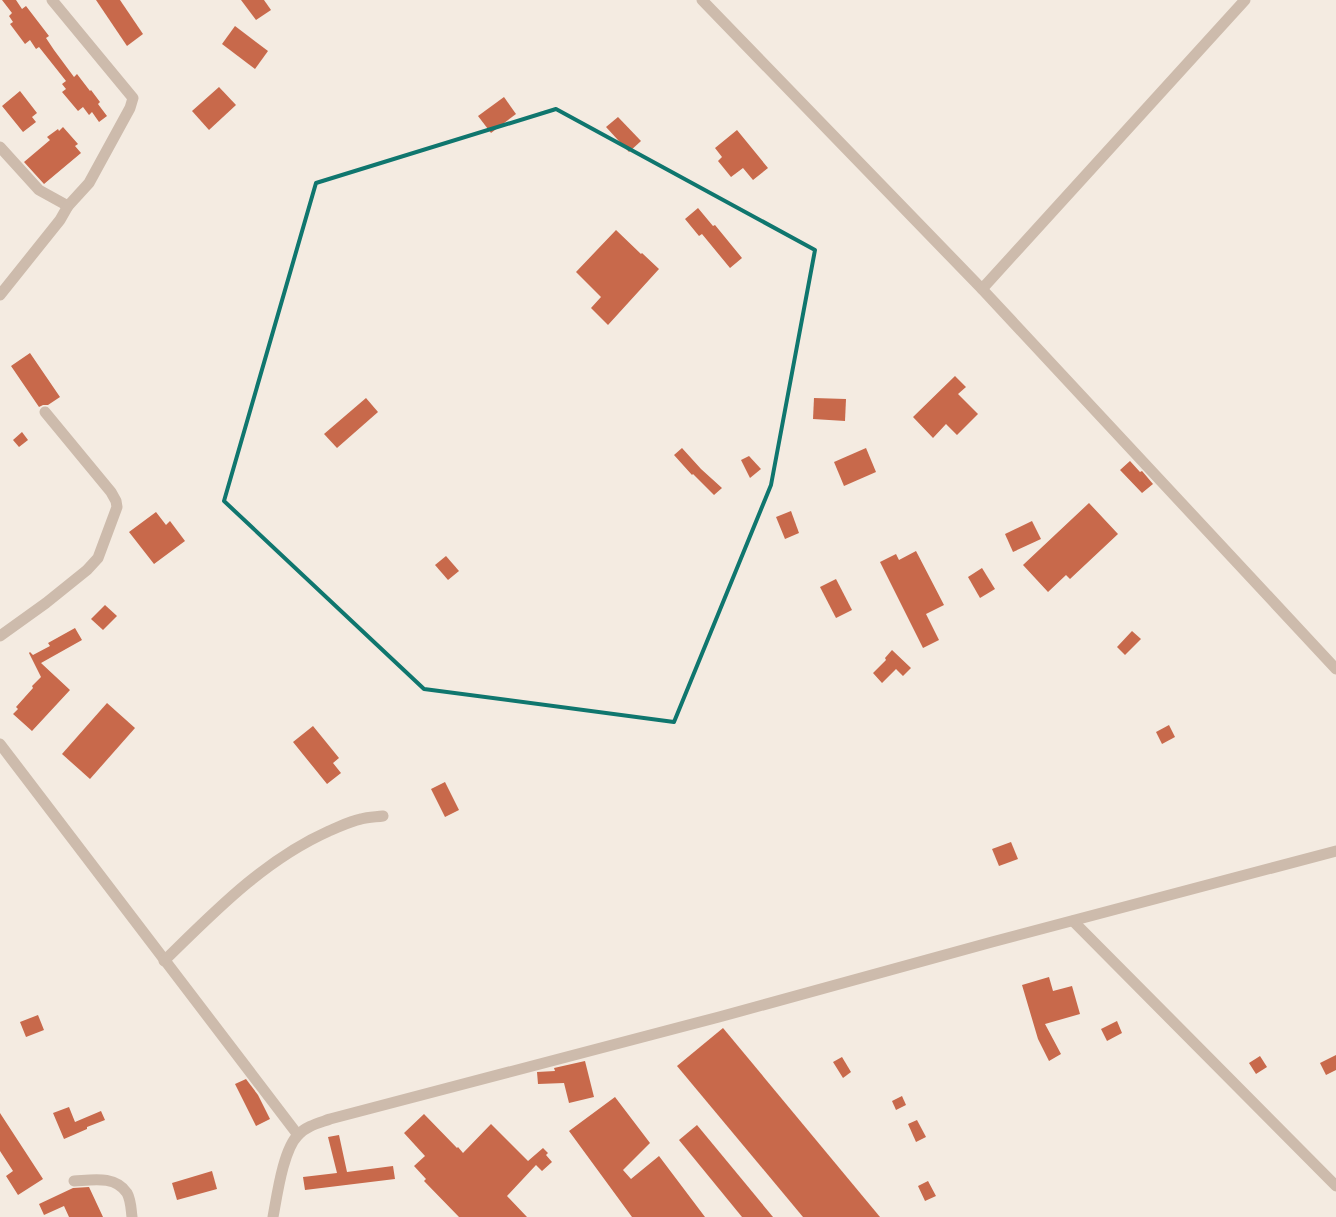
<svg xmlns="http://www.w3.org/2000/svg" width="1336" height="1217" viewBox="0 0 1336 1217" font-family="Overpass,sans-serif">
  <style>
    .building { fill: #c8694b }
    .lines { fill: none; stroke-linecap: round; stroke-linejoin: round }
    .street { stroke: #cdbbac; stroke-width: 11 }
    .marked { fill: none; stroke: #0f766e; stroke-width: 4; stroke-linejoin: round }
  </style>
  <rect width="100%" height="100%" fill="#f4ebe1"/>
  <g class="building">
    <polygon points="2,0 16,0 22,9 26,6 49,36 46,38 54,50 74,77 77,74 90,91 91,90 100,102 98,104 107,116 99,122 92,112 89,115 83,107 78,111 62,92 66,89 62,84 66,81 39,47 36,49 30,40 25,44 10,24 13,22 9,16 12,13"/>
    <polygon points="96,0 120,0 143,34 127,46"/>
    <polygon points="241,0 264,0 271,10 256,20"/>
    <polygon points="235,26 268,51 255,69 222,44"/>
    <polygon points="219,87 236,105 209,130 192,111"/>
    <polygon points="20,91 37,113 32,117 36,122 23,132 2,106"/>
    <polygon points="504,97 516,114 491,133 478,116"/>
    <polygon points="618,117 641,141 629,152 606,127"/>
    <polygon points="63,127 78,144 75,146 81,153 44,184 24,162 50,140 47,137 58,129 59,131"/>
    <polygon points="737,130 768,168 753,180 743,168 731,177 718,161 722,157 715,148"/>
    <polygon points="698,208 713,226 715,225 742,258 730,268 702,234 699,236 685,219"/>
    <polygon points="616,230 641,254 642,253 659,269 608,325 591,308 601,297 576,272"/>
    <polygon points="30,353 60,397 48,405 43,405 39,407 11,366"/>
    <polygon points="955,376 966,387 958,394 978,414 957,435 946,424 933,438 913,417"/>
    <polygon points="366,398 378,412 337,448 324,434"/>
    <polygon points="814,398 846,399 845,421 813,419"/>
    <polygon points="22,432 28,440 19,447 13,440"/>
    <polygon points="682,448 701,469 722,488 714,495 693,474 692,475 674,455"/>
    <polygon points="866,448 876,472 844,486 834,462"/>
    <polygon points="749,456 761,469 750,478 741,460"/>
    <polygon points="1130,461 1140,472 1142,471 1153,484 1142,493 1120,470"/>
    <polygon points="1089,503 1118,534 1070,579 1066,575 1048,592 1023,565"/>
    <polygon points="791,511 799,533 785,539 776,517"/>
    <polygon points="156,512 166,525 170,521 185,541 154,564 129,532"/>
    <polygon points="1032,521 1041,539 1013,552 1005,534"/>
    <polygon points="916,551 944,605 926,614 939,640 923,648 880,562 896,554 899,560"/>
    <polygon points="446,556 459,571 448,580 435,565"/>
    <polygon points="982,568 995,589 980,598 968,577"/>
    <polygon points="836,579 852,610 836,618 820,587"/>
    <polygon points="105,605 117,616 103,630 91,619"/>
    <polygon points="75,628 82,640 41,663 70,690 32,731 13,714 18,709 16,707 33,688 32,686 41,677 29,653 30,652 33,655 50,646 48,643"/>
    <polygon points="1132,631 1141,639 1125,655 1117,647"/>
    <polygon points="892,650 911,668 903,676 896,669 882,683 873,673 886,660 885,658"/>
    <polygon points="107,703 135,728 90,779 62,754"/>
    <polygon points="1169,725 1175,737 1162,744 1156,732"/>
    <polygon points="313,726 339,758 333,763 341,773 327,784 293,742"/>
    <polygon points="445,782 459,810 445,817 431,789"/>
    <polygon points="1011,842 1018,859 999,866 992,849"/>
    <polygon points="1049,977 1053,991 1072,986 1080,1014 1045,1024 1061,1054 1049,1061 1038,1039 1022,985"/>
    <polygon points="38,1015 44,1030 26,1037 20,1022"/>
    <polygon points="1117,1021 1122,1033 1107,1041 1101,1029"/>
    <polygon points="723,1028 880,1217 803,1217 677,1066"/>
    <polygon points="1336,1055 1336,1070 1326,1075 1320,1063"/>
    <polygon points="1260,1056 1267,1067 1256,1074 1249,1063"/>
    <polygon points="842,1057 851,1072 843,1078 833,1062"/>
    <polygon points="585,1061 594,1097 569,1103 564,1083 538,1084 537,1072 555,1071 554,1068"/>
    <polygon points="246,1079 258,1095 270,1119 256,1126 235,1084"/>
    <polygon points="902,1096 906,1105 896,1110 892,1101"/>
    <polygon points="615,1097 650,1143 623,1170 631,1179 659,1156 705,1217 632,1217 569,1131"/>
    <polygon points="69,1107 75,1122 101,1111 105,1120 87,1127 87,1129 64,1139 53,1113"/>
    <polygon points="0,1113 43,1179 18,1195 6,1176 13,1171 0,1151"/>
    <polygon points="424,1114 457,1148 458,1147 463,1153 491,1124 528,1161 543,1148 548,1153 546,1155 552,1162 542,1171 536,1165 507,1196 527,1217 459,1217 424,1181 426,1179 414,1166 425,1156 404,1133"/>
    <polygon points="917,1120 926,1137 916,1142 908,1124"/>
    <polygon points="697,1125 773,1217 742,1217 679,1140"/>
    <polygon points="339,1135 347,1172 393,1166 395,1179 305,1190 303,1177 337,1173 328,1137"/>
    <polygon points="212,1171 217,1189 177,1200 172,1183"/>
    <polygon points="928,1181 936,1196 925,1201 918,1186"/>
    <polygon points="89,1187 103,1217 69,1217 64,1206 44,1215 39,1204 73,1188"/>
  </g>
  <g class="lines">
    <g class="street">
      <polyline points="702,0 982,289 1336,669"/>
      <polyline points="0,147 39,190 68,206"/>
      <polyline points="982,289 1245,0"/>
      <polyline points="0,295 60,220 68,206 89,183 130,108 133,98 52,0"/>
      <polyline points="0,636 46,603 87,570 98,558 117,507 116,501 111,492 45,412"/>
      <polyline points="0,744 298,1135"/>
      <polyline points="1073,921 1336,1186"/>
      <path d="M164 961C214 912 264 860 329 831 339 827 350 821 361 819 368 817 376 817 383 816"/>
      <path d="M74 1181C92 1180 115 1175 127 1193 131 1200 131 1209 132 1217"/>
      <path d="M273 1217C277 1196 283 1150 298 1135 306 1126 319 1123 330 1119L719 1017 992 942 1336 851"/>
    </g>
  </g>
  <path class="marked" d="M556 109 815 250 771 485 674 722 424 689 224 501 316 183Z"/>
</svg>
